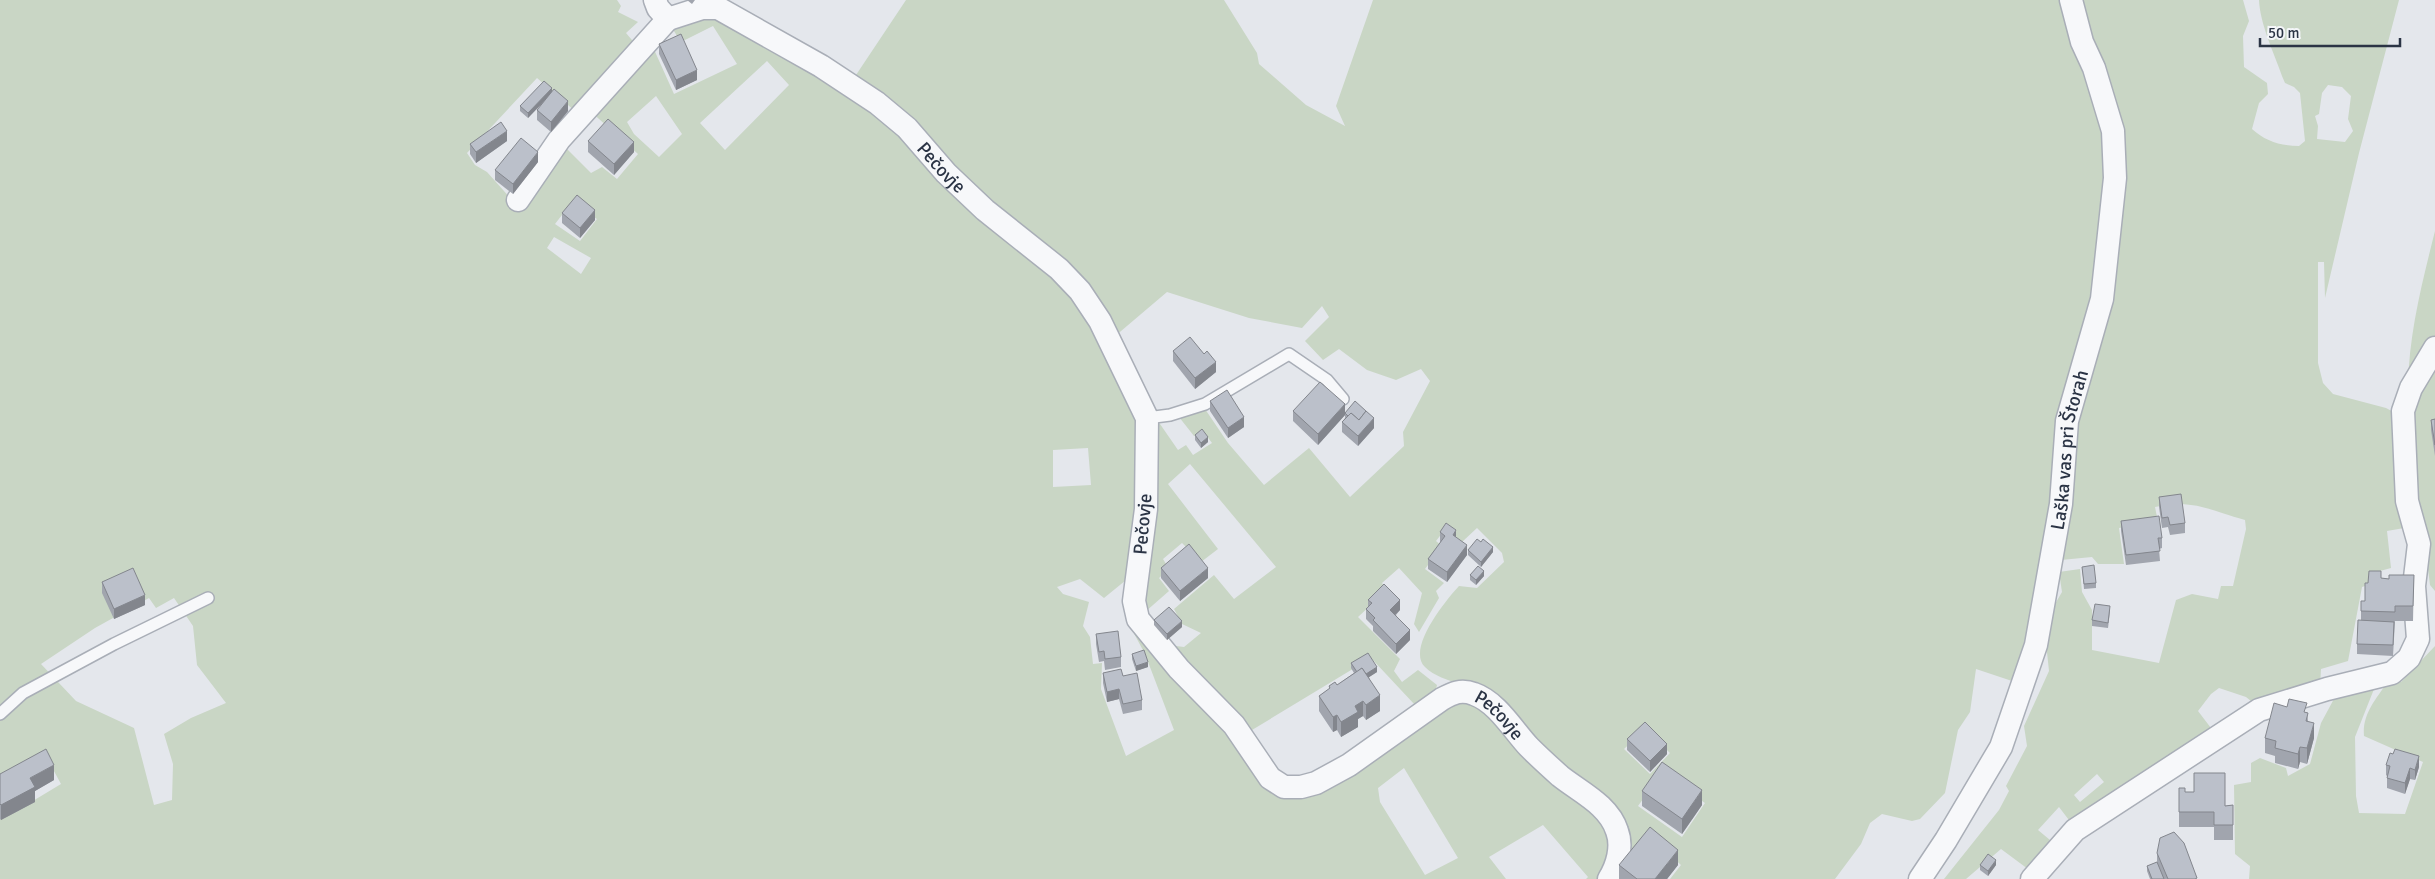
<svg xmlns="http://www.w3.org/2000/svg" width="2435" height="879" viewBox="0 0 2435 879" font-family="Signika,sans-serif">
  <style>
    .green { fill: #c9d6c5; fill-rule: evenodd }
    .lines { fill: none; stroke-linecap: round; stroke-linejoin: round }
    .lane-casing { stroke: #a9aeb7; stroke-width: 14 }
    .street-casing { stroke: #a9aeb7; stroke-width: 25 }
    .lane { stroke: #f7f8fa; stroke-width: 11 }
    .street { stroke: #f7f8fa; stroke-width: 22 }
    .wall { fill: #a1a5ae }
    .shaded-wall { fill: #83868d }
    .building { fill: #bbc0ca; stroke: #83868d }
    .labels { text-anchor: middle; stroke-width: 4; stroke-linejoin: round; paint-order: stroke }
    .street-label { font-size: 19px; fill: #2b3445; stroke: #f4f6f9 }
  </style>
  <rect width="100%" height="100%" fill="#e4e7ec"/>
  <g class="green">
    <path d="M0 0H617L621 6 618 12 638 22 626 33 637 46 576 112 537 78 467 153 475 165 487 172 512 200 561 143 591 173 602 167 617 179 638 154 589 110 652 45 674 94 737 64 713 26 681 42 672 28 704 12 848 87 1085 304 1141 422 1131 576 1104 598 1080 579 1057 587 1063 594 1089 602 1083 626 1090 637 1093 664 1102 663 1101 689 1126 756 1174 730 1145 654 1130 626 1280 789 1441 706 1470 699 1593 806 1613 837 1602 879H1586L1588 877 1543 825 1489 857 1506 879H0V815L3 819 61 784 48 760 0 787ZM767 61 789 85 725 150 700 123ZM656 96 682 134 659 157 634 134 627 122ZM572 202 597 219 580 241 555 224ZM554 237 591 258 581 274 547 248ZM1088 448 1091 485 1053 487V450ZM149 598 156 608 174 598 193 626 197 665 226 703 191 718 164 734 173 764 172 800 154 805 134 728 76 701 41 664 95 628ZM1404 768 1458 858 1425 875 1380 802 1378 788Z"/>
    <path d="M906 0H1224L1257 53 1259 64 1306 105 1345 126 1336 106 1373 0H2065L2107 123 2097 301 2055 449 2042 577 2015 682 1976 669 1970 712 1958 730 1945 793 1920 819 1912 821 1882 814 1870 823 1861 844 1835 879H1670L1681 865 1651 837 1627 867 1625 837 1460 684C1448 680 1434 676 1425 667 1406 649 1446 600 1459 586L1477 588 1504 562 1502 553 1477 528 1462 542 1446 528 1436 541 1442 546 1425 569 1444 583 1436 591 1439 598 1419 632 1414 624 1422 593 1399 568 1382 583 1387 590 1358 617 1400 659 1394 671 1402 682 1418 670 1437 685 1435 693 1415 705 1371 658 1247 733 1176 655V646L1184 647 1201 633 1182 624 1174 609 1214 575 1234 599 1276 567 1190 464 1168 484 1218 549 1201 562 1182 543 1163 559 1169 569 1159 578 1169 591 1145 612 1142 609 1153 425 1160 424 1178 450 1186 445 1193 455 1212 443 1203 431 1194 436 1179 417 1205 409 1228 443 1264 485 1309 448 1350 497 1404 446 1403 432 1430 381 1421 369 1396 380 1367 370 1339 349 1323 360 1305 341 1329 317 1322 306 1302 328 1249 318 1167 292 1114 337 852 81ZM1645 729 1670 753 1650 774 1624 749ZM1662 773 1705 803 1682 837 1638 806Z"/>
    <path d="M2077 0H2243L2249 21 2243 36 2244 67 2267 83 2268 94 2259 103 2252 129C2265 141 2281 146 2299 146L2305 141 2300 93 2294 87 2285 83 2282 76C2274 53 2260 24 2259 0H2399L2359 153 2325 298 2324 262H2318V363L2323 383 2333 394 2386 408 2399 415 2410 527 2387 531 2391 568 2380 571 2377 582 2362 587 2348 661 2321 669 2320 687 2257 706 2246 697 2219 688 2211 694 2198 711 2214 732 2075 828 2059 807 2038 830 2056 845 2032 872 2001 849 1966 879H1944L1999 810 2009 791 2006 786 2027 746 2024 726 2049 671 2046 643 2055 604 2062 592 2059 572 2080 569 2082 592 2092 610V650L2159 663 2176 600 2192 594 2218 599 2221 586H2233L2246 529 2245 520C2208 510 2195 499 2155 507L2158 522 2119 528 2124 564H2098L2092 557 2061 560 2076 419 2118 218ZM2328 85 2342 87 2351 96 2348 119 2353 131 2345 142 2317 139 2318 126 2315 116 2319 114 2322 93ZM2097 774 2104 782 2080 802 2074 795Z"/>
    <path d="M2435 231V340L2408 386C2409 333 2422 283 2435 231Z"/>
    <polygon points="2435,355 2435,591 2430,585 2425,545 2416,520 2407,421"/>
    <path d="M2435 646V879H2249L2250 866 2235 854 2234 785 2251 782V763L2260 758 2286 768 2288 776 2310 764 2321 723 2335 697 2376 684 2355 737 2356 796 2359 813 2405 814 2423 762 2364 736C2362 715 2375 700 2387 683L2401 682Z"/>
  </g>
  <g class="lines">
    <g class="lane-casing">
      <g id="lane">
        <polyline points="1147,418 1170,415 1205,404 1289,354 1327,380 1343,399"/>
        <polyline points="0,714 23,693 114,644 208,598"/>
      </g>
    </g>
    <g class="street-casing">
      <g id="street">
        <path id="s1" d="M655 0 658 8 668 19 702 8H718L821 66 877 103 907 128 946 173 985 210 1059 269 1080 291 1100 321 1147 418 1146 509 1134 601 1138 619 1179 669 1234 725 1270 778 1284 787H1301L1316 783 1349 765 1442 699C1453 693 1461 689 1474 694 1497 702 1513 730 1529 747 1539 757 1550 767 1560 776 1580 792 1609 805 1617 831 1623 847 1617 866 1609 879"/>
        <polyline points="518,200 559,140 668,19"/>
        <path id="s2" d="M1920 879 1946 840 2001 747 2036 645 2061 504 2067 421 2102 299 2115 178 2113 131 2094 68 2082 42 2071 0"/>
        <polyline points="2032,879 2075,830 2259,710 2327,689 2392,673 2409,658 2418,639 2414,586 2419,544 2407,501 2403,411 2411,388 2435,348"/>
      </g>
    </g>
    <use href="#lane" class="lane"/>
    <use href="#street" class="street"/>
  </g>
  <g class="wall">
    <polygon points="687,0 695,0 692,4"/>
    <polygon points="659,44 697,80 676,90 659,54"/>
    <polygon points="552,92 568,111 551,132 537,120 537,110 546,99 528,118 520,111 520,106"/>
    <polygon points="507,141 476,163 470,154 470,144"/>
    <polygon points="588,141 634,152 614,175 588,152"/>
    <polygon points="538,162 513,194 495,180 495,170"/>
    <polygon points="562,213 595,220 580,238 562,223"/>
    <polygon points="1173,351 1204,354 1216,372 1195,389 1173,361"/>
    <polygon points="1210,401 1244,427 1228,438 1210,411"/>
    <polygon points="1293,411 1345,412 1374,428 1358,446 1342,432 1342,422 1345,418 1345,415 1318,445 1293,421"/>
    <polygon points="2435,419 2435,456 2431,430 2431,420"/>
    <polygon points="1195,435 1208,442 1201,448 1195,440"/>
    <polygon points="2159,497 2185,523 2185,533 2170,535 2168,527 2162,528 2159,507"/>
    <polygon points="2121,521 2162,538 2162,548 2159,549 2160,561 2126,565 2121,531"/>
    <polygon points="1440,532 1456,537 1467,555 1447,582 1428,569 1428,559 1440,543"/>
    <polygon points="1481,542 1493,552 1481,567 1468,555 1468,550"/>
    <polygon points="2082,567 2096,583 2096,588 2084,589"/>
    <polygon points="1161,568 1208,578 1180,601 1161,578"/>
    <polygon points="1470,575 1484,576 1476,585 1470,580"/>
    <polygon points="2414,575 2413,621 2395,621 2393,656 2357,654 2357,644 2361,621 2361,601 2365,601 2368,583 2381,578 2389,579"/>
    <polygon points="102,582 145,605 114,619 102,593"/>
    <polygon points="1368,600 1400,610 1396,615 1410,640 1396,654 1373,631 1373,626 1366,619 1366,609 1368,607"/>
    <polygon points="2110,611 2108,628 2092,626 2092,620"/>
    <polygon points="1154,620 1182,627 1167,640 1154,625"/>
    <polygon points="1096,634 1121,657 1121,667 1105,670 1104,661 1099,662 1096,644"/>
    <polygon points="1132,654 1148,667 1136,671 1132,659"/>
    <polygon points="1351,663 1377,672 1369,677 1380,711 1366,720 1363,716 1358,719 1358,727 1341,737 1337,730 1333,732 1319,711 1319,696 1329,689 1329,686 1337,685 1354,673 1351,668"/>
    <polygon points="1103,673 1123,676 1142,700 1142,710 1123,714 1119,699 1107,702 1103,683"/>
    <polygon points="2307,712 2308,721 2314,738 2307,764 2300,762 2298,769 2275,763 2275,756 2265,753 2265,738"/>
    <polygon points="1627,739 1667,754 1650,772 1627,750"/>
    <polygon points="2386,765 2419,767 2415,780 2410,779 2405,794 2387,788 2387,776 2386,775"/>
    <polygon points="0,774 54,780 35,791 35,802 1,820 0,819"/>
    <polygon points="2179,788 2185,792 2225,806 2233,805 2233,840 2214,840 2214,827 2179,827"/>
    <polygon points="1642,791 1702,805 1682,834 1642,806"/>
    <polygon points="2157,853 2197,879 2150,879 2147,871 2147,866 2157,862"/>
    <polygon points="1619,865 1678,865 1667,879 1619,879"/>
    <polygon points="1980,865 1996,865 1988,876 1980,870"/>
  </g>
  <g class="shaded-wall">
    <polygon points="697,70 697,80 676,90 676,80"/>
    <polygon points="552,88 552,93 528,118 528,113"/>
    <polygon points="568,101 568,111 551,132 551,122"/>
    <polygon points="507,131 507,141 476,163 476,152"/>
    <polygon points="634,142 634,152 614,175 614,164"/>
    <polygon points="538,152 538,162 513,194 513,184"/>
    <polygon points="595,210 595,220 580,238 580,228"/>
    <polygon points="1216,362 1216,372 1195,389 1195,378"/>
    <polygon points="1345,404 1345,415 1318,445 1318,434"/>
    <polygon points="1244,417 1244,427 1228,438 1228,428"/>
    <polygon points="1374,418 1374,428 1358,446 1358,436"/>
    <polygon points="1208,437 1208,442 1201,448 1201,443"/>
    <polygon points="1456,530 1456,541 1453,535"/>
    <polygon points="1467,545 1467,555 1447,582 1447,572"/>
    <polygon points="1493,547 1493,552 1481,567 1481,562"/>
    <polygon points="1208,568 1208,578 1180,601 1180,591"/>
    <polygon points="1484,571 1484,576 1476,585 1476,580"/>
    <polygon points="145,595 145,605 114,619 114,609"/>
    <polygon points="1400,600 1400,610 1390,620 1390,610"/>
    <polygon points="1182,621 1182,627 1167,640 1167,634"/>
    <polygon points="1410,630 1410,640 1396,654 1396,644"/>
    <polygon points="1148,662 1148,667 1136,671 1136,666"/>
    <polygon points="1377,667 1377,672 1360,683 1360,677"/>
    <polygon points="1119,689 1119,699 1107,702 1107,692"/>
    <polygon points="1380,695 1380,711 1366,720 1366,705"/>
    <polygon points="1363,701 1363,716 1358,719 1358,727 1341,737 1341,722 1355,706"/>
    <polygon points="1337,715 1337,730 1333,732 1333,717"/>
    <polygon points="2314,723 2314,738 2307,764 2307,748"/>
    <polygon points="1667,744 1667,754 1650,772 1650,761"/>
    <polygon points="2300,747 2300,762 2298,769 2298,754"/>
    <polygon points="2419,756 2419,767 2415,780 2415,770"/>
    <polygon points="54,765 54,780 35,791 35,802 1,820 1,805 30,778"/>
    <polygon points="2410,768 2410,779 2405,794 2405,783"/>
    <polygon points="1702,790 1702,805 1682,834 1682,819"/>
    <polygon points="1678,850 1678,865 1667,879 1655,879"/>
    <polygon points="1996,860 1996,865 1988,876 1988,871"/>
  </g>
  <g class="building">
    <polygon points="681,34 697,70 676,80 659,44"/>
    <polygon points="544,81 552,88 528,113 520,106"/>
    <polygon points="554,89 568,101 551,122 537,110"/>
    <polygon points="608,119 634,142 614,164 588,141"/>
    <polygon points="501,122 507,131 476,152 470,144"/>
    <polygon points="521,138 538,152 513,184 495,170"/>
    <polygon points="577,195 595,210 580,228 562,213"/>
    <polygon points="1190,337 1204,354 1207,351 1216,362 1195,378 1173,351"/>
    <polygon points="1320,382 1345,404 1318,434 1293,411"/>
    <polygon points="1227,390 1244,417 1228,428 1210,401"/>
    <polygon points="1355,401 1366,411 1359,420 1351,413 1348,416 1345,413"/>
    <polygon points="1366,411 1374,418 1358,436 1342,422 1351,413 1359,420"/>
    <polygon points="2435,419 2435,445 2431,420"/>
    <polygon points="1202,429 1208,437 1201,443 1195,435"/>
    <polygon points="2181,494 2185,523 2170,525 2168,517 2162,518 2159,497"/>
    <polygon points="2159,516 2162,538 2158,538 2160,551 2126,555 2121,521"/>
    <polygon points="1446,523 1456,530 1453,535 1467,545 1447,572 1428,559 1445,536 1440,532"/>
    <polygon points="1477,539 1481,542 1483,539 1493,547 1481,562 1468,550"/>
    <polygon points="1189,544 1208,568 1180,591 1161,568"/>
    <polygon points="2094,565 2096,583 2084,584 2082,567"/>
    <polygon points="1478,566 1484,571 1476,580 1470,575"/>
    <polygon points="133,568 145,595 114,609 102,582"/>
    <polygon points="2369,571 2381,571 2381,578 2389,579 2389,575 2414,575 2413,606 2395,606 2395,612 2361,611 2361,601 2365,601 2365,583 2368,583"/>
    <polygon points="1384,584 1400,600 1390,610 1410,630 1396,644 1373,620 1375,618 1366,609 1372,603 1368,600"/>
    <polygon points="2095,604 2110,606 2108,623 2092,620"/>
    <polygon points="1169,607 1182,621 1167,634 1154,620"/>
    <polygon points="2358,620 2394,622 2393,645 2357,644"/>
    <polygon points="1118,631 1121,657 1105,659 1104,651 1099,652 1096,634"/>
    <polygon points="1144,650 1148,662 1136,666 1132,654"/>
    <polygon points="1368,653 1377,667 1366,674 1362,668 1357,672 1351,663"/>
    <polygon points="1362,668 1380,695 1366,705 1363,701 1355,706 1358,712 1341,722 1337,715 1333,717 1319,696 1330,688 1329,686 1335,682 1337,685"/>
    <polygon points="1121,669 1123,676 1137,673 1142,700 1123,704 1119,689 1107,692 1103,673"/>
    <polygon points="2289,699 2307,703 2304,712 2308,713 2306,721 2314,723 2307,748 2300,747 2298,754 2275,748 2276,741 2265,738 2274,703 2287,707"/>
    <polygon points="1645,722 1667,744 1650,761 1627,739"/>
    <polygon points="46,749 54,765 30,778 35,787 1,805 0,804 0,774"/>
    <polygon points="2395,749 2419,756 2415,770 2410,768 2405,783 2387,778 2390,766 2386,765 2390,753 2393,754"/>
    <polygon points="1662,762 1702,790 1682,819 1642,791"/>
    <polygon points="2194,773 2225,773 2225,806 2233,805 2233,825 2214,825 2214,812 2179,812 2179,788 2185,788 2185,792 2194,792"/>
    <polygon points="1650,827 1678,850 1655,879 1637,879 1619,865"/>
    <polygon points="2174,832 2184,843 2197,878 2195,879 2168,879 2157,853 2160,838"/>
    <polygon points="1988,854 1996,860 1988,871 1980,865"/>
    <polygon points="2157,862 2164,879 2152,879 2147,866"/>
  </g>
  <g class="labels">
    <g class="street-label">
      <text dy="7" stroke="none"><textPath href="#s1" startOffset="352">Pečovje</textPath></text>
      <text dy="7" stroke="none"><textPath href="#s2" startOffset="461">Laška vas pri Štorah</textPath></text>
      <text transform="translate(1142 524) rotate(-85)" y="7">Pečovje</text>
      <text dy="7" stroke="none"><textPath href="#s1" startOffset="1359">Pečovje</textPath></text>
    </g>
  </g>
  <path d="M2260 38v8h140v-8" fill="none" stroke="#2b3445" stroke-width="2.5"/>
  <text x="2268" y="38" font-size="15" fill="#2b3445" stroke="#f4f6f9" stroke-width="4" paint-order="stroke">50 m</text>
</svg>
